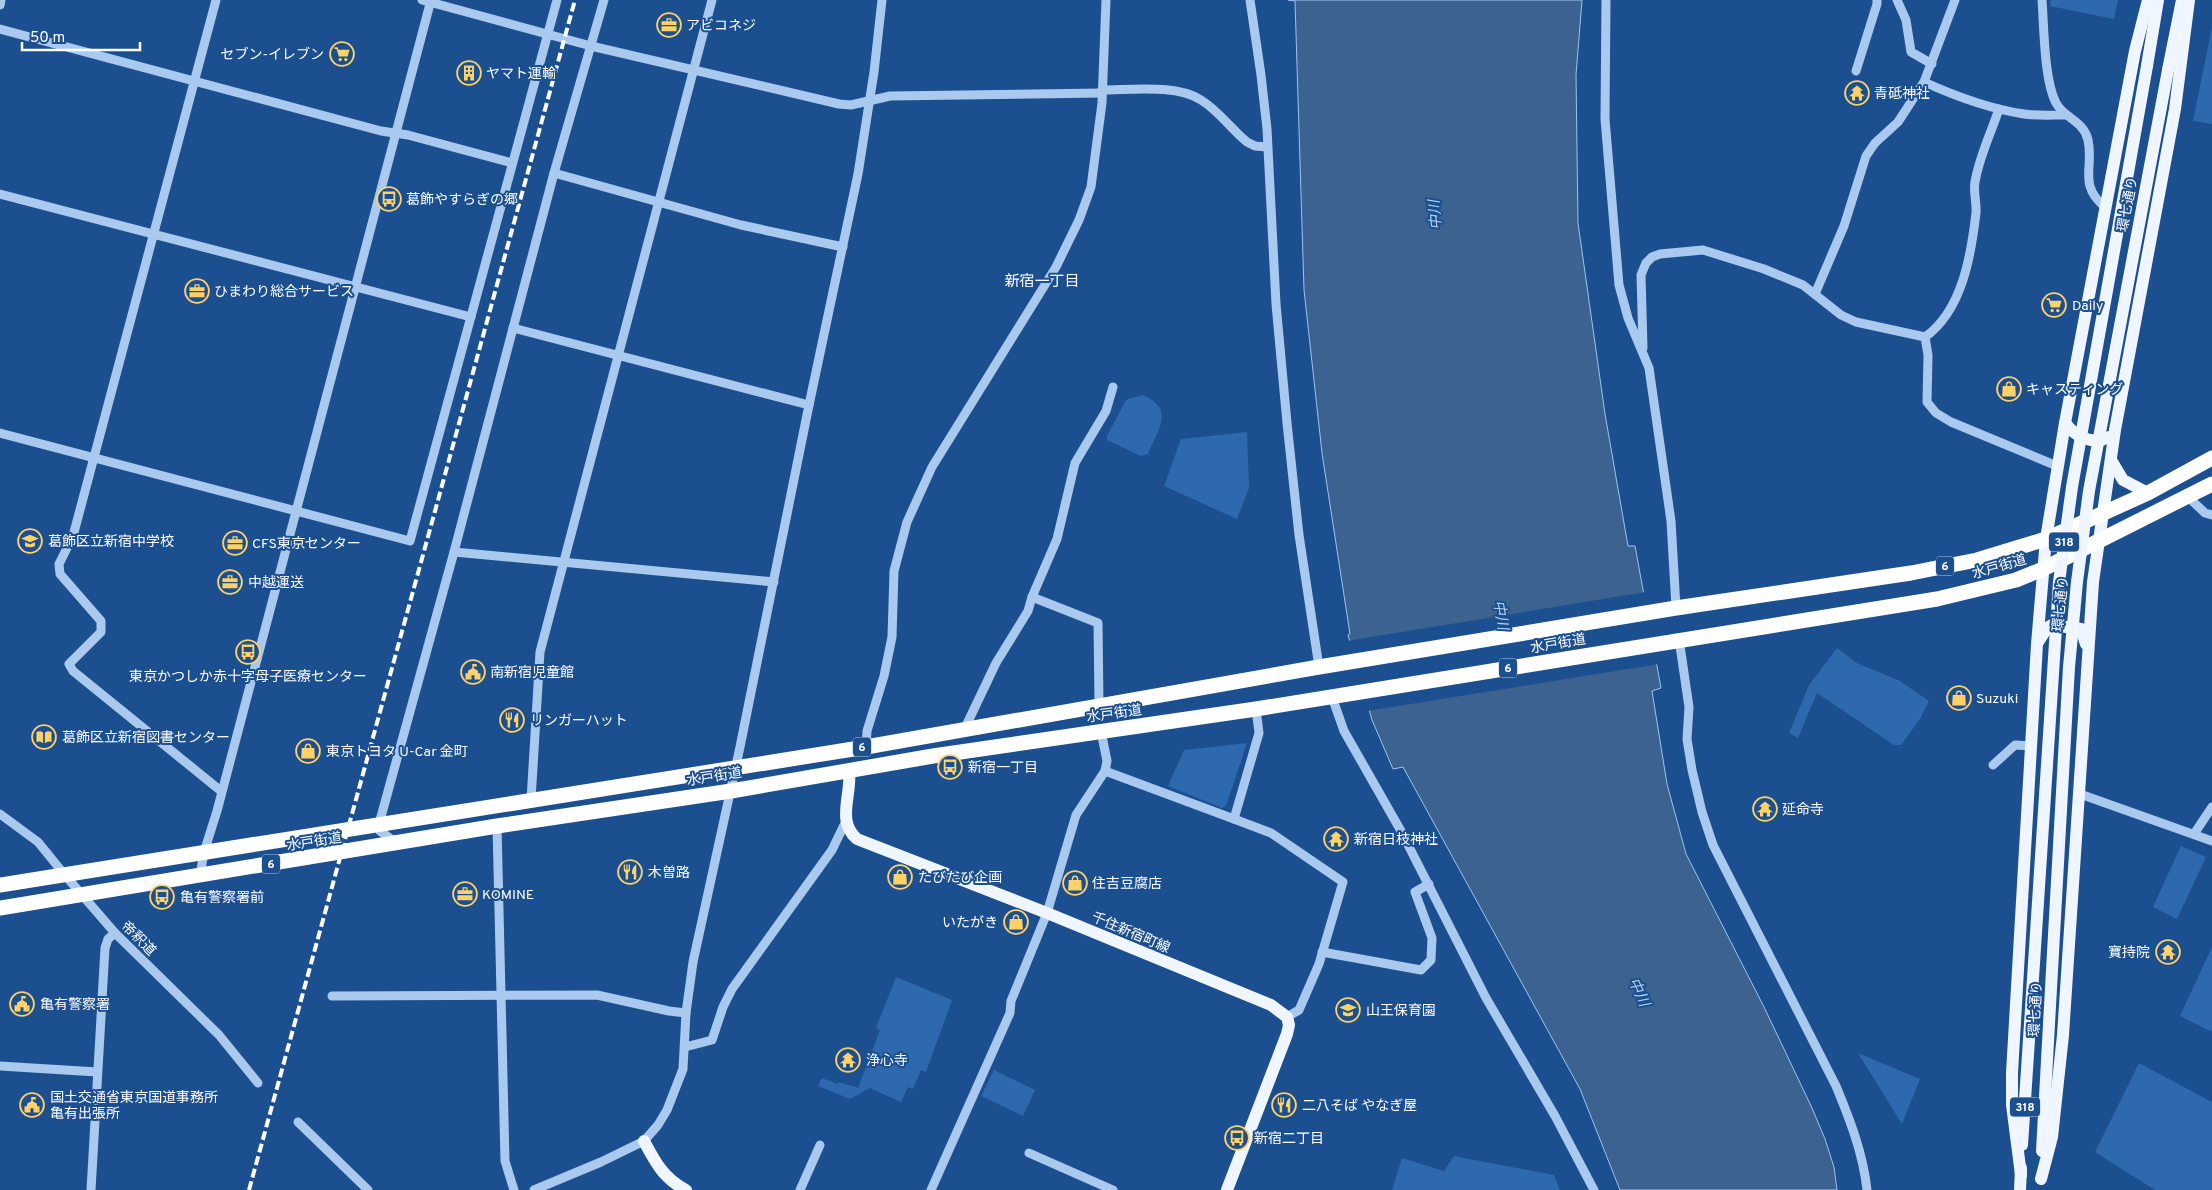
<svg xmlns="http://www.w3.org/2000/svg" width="2212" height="1190" viewBox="0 0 2212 1190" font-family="Overpass,'Noto Sans JP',sans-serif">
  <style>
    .green { fill: #2e69ad }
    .water { fill: #3c6290; stroke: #9cc4f0 }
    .pier { fill: #1b4f8f }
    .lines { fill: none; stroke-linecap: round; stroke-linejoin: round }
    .minor { stroke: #a9c9ee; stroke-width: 9 }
    .major { stroke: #f0f6ff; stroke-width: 12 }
    .highway { stroke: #fff; stroke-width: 15 }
    .rail { stroke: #fff; stroke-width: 4; stroke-dasharray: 9 4; stroke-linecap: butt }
    .major-bridge { stroke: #f0f6ff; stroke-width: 12 }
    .labels { text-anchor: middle; stroke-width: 4; stroke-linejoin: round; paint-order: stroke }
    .shield { fill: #1b4f8f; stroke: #bbcadd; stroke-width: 1 }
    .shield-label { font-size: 12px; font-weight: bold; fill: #fff }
    .poi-label { font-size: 14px; fill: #fff; stroke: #1b4f8f; text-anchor: start }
    .street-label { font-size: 14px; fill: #fff; stroke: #1b4f8f }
    .water-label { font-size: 15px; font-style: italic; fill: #b5d3f5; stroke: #1b4f8f }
    .neighbourhood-label { font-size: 15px; fill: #fff; stroke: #1b4f8f }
  </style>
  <rect width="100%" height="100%" fill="#1b4f8f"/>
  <g class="green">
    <polygon points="2051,0 2118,0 2114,19 2050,6"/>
    <polygon points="2212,27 2212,124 2193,121"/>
    <path d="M1142 395C1176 408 1158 430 1148 454L1141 456 1107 440V436L1126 400Z"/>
    <polygon points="1247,432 1249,488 1237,519 1164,486 1181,439"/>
    <polygon points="1837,648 1857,663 1900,681 1929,701 1920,719 1901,745 1894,745 1817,693 1798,738 1789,733 1809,685"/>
    <polygon points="1247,743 1226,806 1222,808 1168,786 1184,750"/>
    <polygon points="2181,846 2206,857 2177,919 2153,907"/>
    <polygon points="2212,947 2212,1032 2180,1016"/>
    <polygon points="896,977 952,1000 926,1072 921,1070 913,1089 908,1087 901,1102 870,1088 850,1099 818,1086 822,1078 838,1084 839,1082 858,1088 880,1030 876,1028"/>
    <polygon points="1858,1053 1920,1079 1902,1124"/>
    <polygon points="2139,1063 2212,1102 2212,1190 2155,1190 2095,1152"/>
    <polygon points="994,1070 1035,1090 1023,1116 981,1096"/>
    <polygon points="1454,1156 1554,1175 1560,1190 1392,1190 1402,1158 1444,1171"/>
  </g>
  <polygon class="water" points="1582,0 1576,75 1578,223 1605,414 1628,546 1635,546 1661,688 1652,691 1667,784 1686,854 1764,1007 1812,1108 1825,1139 1834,1167 1837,1190 1620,1190 1580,1089 1403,767 1393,769 1372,720 1348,635 1350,634 1322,453 1304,290 1295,1 1288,0"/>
  <polygon class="pier" points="1646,592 1659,664 1367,711 1347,641"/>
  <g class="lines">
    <g class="minor">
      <polyline points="216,0 73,536 59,564 60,574 101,621 101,632 69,664 73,671 221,791"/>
      <polyline points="422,0 591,46 839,104 851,105 890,96 1102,93"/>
      <polyline points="1250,0 1261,75 1267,129 1276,304 1287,423 1299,535 1319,667"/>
      <polyline points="1606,0 1605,119 1619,285 1628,318 1649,368 1671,521 1676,608"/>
      <polyline points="1897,0 1906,20 1911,52 1932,64"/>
      <path d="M2042 0C2044 27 2044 80 2056 103 2064 118 2084 121 2088 140 2094 168 2078 185 2105 207"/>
      <polyline points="0,5 1,0"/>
      <polyline points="0,29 381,131 408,135 512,163"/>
      <polyline points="1856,71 1877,4 1877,0"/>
      <path d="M1924 82C1955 96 1990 109 2024 114 2038 116 2052 115 2066 115"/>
      <path d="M1102 90C1130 90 1177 84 1201 100 1219 111 1231 129 1247 142L1255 146 1267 147"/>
      <polyline points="554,173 741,225 843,247"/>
      <polyline points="0,194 471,317"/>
      <polyline points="1815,294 1844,226 1866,156 1875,143 1898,122 1924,82 1955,0"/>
      <polyline points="513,328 809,405"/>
      <path d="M1925 337C1962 311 1971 256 1976 213 1977 203 1973 192 1975 182 1979 157 1991 133 1999 109"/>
      <polyline points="1643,348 1641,275 1646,263 1652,257 1660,254 1703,250 1764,269 1803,285 1841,315 1856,322 1925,337 1928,355 1927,402 1936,413 1951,422 2057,466"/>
      <polyline points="0,433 410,541 557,0"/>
      <polyline points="2188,497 2205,513 2212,515"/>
      <polyline points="454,552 774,582"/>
      <polyline points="1032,597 1098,623 1099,706"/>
      <path d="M1679 639 1689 707 1687 739 1692 770 1702 812 1713 845 1836 1086C1850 1120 1863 1153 1867 1190"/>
      <polyline points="1332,697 1344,731 1401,831 1486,998 1555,1116 1594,1190"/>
      <polyline points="1256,709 1259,733 1234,819 1271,833 1343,882 1319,964 1299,1010 1287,1017"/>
      <polyline points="964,730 996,663 1028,611 1032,597 1057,539 1075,463 1106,411 1113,387"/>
      <polyline points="1101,731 1107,761 1105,771 1234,819"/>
      <polyline points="866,747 867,731 884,676 892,637 894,571 907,522 932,467 1056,267 1079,220 1091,187 1102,103 1106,0"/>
      <polyline points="1993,765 2015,745 2032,746"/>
      <polyline points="2080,794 2212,841"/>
      <polyline points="531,800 540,652 712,0"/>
      <polyline points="0,814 38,842 64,874 115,933 219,1035 258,1083"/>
      <polyline points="497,826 505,1161 514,1190"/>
      <polyline points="2194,834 2212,807"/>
      <polyline points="395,842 380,831 379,824 454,552 554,173 604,0"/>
      <polyline points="200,876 204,852 217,811 431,0"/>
      <polyline points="1322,952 1421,970 1431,960 1432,938 1415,892 1429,884"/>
      <polyline points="332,996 597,995 669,1011 686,1013"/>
      <polyline points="685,1047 712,1040 723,1007 732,989 832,850 846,821"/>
      <polyline points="0,1066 97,1072"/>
      <polyline points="298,1122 368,1190"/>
      <polyline points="1029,1153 1113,1190"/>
      <polyline points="91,1190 105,948 108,939 115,933"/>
      <polyline points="534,1190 601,1162 644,1141 658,1125 667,1110 683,1069 686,1013 693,962 740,747 809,405 858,174 874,72 882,0"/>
      <polyline points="800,1190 820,1145"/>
      <polyline points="931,1190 1010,1013 1011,1001 1047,913 1076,815 1105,771"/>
    </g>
    <g class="major">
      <polyline points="2147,66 2158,0"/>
      <polyline points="2168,70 2182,0"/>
      <path d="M2065 423C2075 436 2092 446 2109 437"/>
      <polyline points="2111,460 2123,480 2148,493"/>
      <polyline points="2038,642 2047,628 2052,625 2081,629 2086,644"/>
      <path d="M849 771C852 795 836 821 857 839L1047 913 1271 1005 1287 1017 1289 1025 1287 1034 1227 1190"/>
      <path d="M644 1141C655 1162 664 1179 686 1190"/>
      <polyline points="2022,1145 2030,1024"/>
      <polyline points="2042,1151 2049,1024"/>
      <polyline points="2021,1175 2012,1105 2012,1073 2037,644 2046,539 2065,423 2135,51 2148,0"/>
      <polyline points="2041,1179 2052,1137 2063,1035 2093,582 2115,430 2175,109 2189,0"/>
      <polyline points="2020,1190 2021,1168"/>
    </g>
    <g class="highway">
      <polyline points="0,885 866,747 1319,667 1676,608 1911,573 1977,560 2046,539 2148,493 2212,458"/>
      <polyline points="0,908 497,826 731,791 933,756 1256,709 1937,599 2016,580 2043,569 2212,484"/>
    </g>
    <polyline class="rail" points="249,1190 575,0"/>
    <g class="major-bridge">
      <polyline points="2030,1024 2059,582 2072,487 2147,66"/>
      <polyline points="2049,1024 2069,667 2077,582 2089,491 2168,70"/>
    </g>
  </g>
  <defs>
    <g id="office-ring" transform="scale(1.25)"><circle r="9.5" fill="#1b4f8f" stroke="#ffd166" stroke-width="1.5"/><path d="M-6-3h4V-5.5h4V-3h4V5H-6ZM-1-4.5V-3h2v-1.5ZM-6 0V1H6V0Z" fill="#ffd166"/></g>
    <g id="supermarket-ring" transform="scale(1.25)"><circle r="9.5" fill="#1b4f8f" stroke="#ffd166" stroke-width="1.5"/><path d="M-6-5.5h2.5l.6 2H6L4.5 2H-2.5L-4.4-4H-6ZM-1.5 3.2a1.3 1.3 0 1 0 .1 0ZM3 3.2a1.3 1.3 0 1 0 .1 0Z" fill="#ffd166"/></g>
    <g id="building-ring" transform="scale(1.25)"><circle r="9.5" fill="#1b4f8f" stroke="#ffd166" stroke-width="1.5"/><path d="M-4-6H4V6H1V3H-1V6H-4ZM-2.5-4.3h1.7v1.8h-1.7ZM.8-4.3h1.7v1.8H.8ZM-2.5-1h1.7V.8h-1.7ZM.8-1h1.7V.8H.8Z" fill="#ffd166"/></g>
    <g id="temple-ring" transform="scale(1.25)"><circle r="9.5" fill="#1b4f8f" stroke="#ffd166" stroke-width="1.5"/><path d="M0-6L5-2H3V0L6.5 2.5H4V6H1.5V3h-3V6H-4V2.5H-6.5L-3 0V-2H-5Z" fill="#ffd166"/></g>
    <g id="bus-ring" transform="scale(1.25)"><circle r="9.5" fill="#1b4f8f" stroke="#ffd166" stroke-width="1.5"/><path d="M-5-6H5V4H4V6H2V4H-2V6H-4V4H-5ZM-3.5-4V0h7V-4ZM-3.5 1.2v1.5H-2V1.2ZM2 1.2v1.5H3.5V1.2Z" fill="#ffd166"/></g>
    <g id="shop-ring" transform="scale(1.25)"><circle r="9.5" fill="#1b4f8f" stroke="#ffd166" stroke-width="1.5"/><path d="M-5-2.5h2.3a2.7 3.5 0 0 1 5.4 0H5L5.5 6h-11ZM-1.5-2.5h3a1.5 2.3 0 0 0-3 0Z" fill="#ffd166"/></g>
    <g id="school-ring" transform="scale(1.25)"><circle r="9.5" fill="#1b4f8f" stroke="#ffd166" stroke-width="1.5"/><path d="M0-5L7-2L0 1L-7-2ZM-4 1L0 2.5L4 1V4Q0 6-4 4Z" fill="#ffd166"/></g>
    <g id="civic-ring" transform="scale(1.25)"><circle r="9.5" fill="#1b4f8f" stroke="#ffd166" stroke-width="1.5"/><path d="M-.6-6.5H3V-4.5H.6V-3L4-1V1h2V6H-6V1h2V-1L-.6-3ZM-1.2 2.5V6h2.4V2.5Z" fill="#ffd166"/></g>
    <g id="restaurant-ring" transform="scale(1.25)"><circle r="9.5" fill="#1b4f8f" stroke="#ffd166" stroke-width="1.5"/><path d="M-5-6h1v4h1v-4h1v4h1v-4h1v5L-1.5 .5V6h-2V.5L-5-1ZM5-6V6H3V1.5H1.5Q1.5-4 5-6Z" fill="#ffd166"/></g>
    <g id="library-ring" transform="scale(1.25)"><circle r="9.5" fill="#1b4f8f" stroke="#ffd166" stroke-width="1.5"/><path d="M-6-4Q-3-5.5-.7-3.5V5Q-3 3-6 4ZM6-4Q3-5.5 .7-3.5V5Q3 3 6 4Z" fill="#ffd166"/></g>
  </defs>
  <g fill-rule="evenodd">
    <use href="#office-ring" x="669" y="25"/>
    <use href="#supermarket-ring" x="342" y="54"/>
    <use href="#building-ring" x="469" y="73"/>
    <use href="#temple-ring" x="1857" y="93"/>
    <use href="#bus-ring" x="389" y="199"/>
    <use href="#office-ring" x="197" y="291"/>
    <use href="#supermarket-ring" x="2054" y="305"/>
    <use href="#shop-ring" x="2009" y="389"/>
    <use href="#school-ring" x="30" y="541"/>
    <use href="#office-ring" x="235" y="543"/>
    <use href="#office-ring" x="230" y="582"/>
    <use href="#bus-ring" x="248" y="652"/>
    <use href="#civic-ring" x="473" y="672"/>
    <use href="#shop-ring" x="1959" y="698"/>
    <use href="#restaurant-ring" x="512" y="720"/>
    <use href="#library-ring" x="44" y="737"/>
    <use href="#shop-ring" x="308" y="751"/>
    <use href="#bus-ring" x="950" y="767"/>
    <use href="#temple-ring" x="1765" y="809"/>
    <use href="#temple-ring" x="1336" y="839"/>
    <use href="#restaurant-ring" x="630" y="872"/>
    <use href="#shop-ring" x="900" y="877"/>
    <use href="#shop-ring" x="1075" y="883"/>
    <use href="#office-ring" x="465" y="894"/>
    <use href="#bus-ring" x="162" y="897"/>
    <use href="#shop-ring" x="1016" y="922"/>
    <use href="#temple-ring" x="2168" y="952"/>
    <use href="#civic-ring" x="22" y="1004"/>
    <use href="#school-ring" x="1348" y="1010"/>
    <use href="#temple-ring" x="848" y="1060"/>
    <use href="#civic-ring" x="32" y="1105"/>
    <use href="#restaurant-ring" x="1284" y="1105"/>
    <use href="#bus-ring" x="1237" y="1138"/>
  </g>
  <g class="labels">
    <g class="shield">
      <rect x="2049" y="532.5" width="30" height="19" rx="4"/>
      <rect x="1936" y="556.5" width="18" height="19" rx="4"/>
      <rect x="1499" y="658.5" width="18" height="19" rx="4"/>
      <rect x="853" y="737.5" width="18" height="19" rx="4"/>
      <rect x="262" y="854.5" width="18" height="19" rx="4"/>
      <rect x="2010" y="1097.5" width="30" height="19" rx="4"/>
    </g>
    <g class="shield-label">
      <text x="2064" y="546">318</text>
      <text x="1945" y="570">6</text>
      <text x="1508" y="672">6</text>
      <text x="862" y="751">6</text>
      <text x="271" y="868">6</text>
      <text x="2025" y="1111">318</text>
    </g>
    <g class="poi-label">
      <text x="686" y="30">アビコネジ</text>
      <text x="324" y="59" text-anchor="end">セブン-イレブン</text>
      <text x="486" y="78">ヤマト運輸</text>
      <text x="1874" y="98">青砥神社</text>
      <text x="406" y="204">葛飾やすらぎの郷</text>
      <text x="214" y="296">ひまわり総合サービス</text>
      <text x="2072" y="310">Daily</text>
      <text x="2026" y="394">キャスティング</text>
      <text x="48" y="546">葛飾区立新宿中学校</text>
      <text x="252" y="548">CFS東京センター</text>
      <text x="248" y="587">中越運送</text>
      <text x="490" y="677">南新宿児童館</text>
      <text x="248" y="681" text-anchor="middle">東京かつしか赤十字母子医療センター</text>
      <text x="1976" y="703">Suzuki</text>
      <text x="530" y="725">リンガーハット</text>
      <text x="62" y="742">葛飾区立新宿図書センター</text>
      <text x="326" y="756">東京トヨタ U-Car 金町</text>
      <text x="968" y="772">新宿一丁目</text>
      <text x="1782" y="814">延命寺</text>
      <text x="1354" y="844">新宿日枝神社</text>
      <text x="648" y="877">木曽路</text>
      <text x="918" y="882">たびたび企画</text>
      <text x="1092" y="888">住吉豆腐店</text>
      <text x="482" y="899">KOMINE</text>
      <text x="180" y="902">亀有警察署前</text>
      <text x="998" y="927" text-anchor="end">いたがき</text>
      <text x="2150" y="957" text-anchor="end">寶持院</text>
      <text x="40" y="1009">亀有警察署</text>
      <text x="1366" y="1015">山王保育園</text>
      <text x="866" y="1065">浄心寺</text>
      <text x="50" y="1102">国土交通省東京国道事務所<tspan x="50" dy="16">亀有出張所</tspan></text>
      <text x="1302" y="1110">二八そば やなぎ屋</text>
      <text x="1254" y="1143">新宿二丁目</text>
    </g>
    <g class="street-label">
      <text transform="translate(2127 204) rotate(-79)" y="5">環七通り</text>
      <text transform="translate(1999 566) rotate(-16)" y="5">水戸街道</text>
      <text transform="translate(2060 604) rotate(-84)" y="5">環七通り</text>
      <text transform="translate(1558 643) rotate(-10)" y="5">水戸街道</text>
      <text transform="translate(1114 713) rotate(-8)" y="5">水戸街道</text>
      <text transform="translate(714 776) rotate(-9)" y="5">水戸街道</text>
      <text transform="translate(314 841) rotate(-9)" y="5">水戸街道</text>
      <text transform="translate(1131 932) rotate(23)" y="5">千住新宿町線</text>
      <text transform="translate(139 938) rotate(45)" y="5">帝釈道</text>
      <text transform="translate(2035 1009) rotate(-87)" y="5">環七通り</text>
    </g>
    <g class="water-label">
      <text transform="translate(1435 215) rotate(-95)" y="5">中川</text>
      <text transform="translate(1501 615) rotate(80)" y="5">中川</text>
      <text transform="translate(1639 992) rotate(65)" y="5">中川</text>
    </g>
    <g class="neighbourhood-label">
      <text x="1042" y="286">新宿一丁目</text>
    </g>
  </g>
  <path d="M22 42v8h118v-8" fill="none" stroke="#ffffff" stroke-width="2.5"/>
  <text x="30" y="42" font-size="15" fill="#ffffff" stroke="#1b4f8f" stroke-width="4" paint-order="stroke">50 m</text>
</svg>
